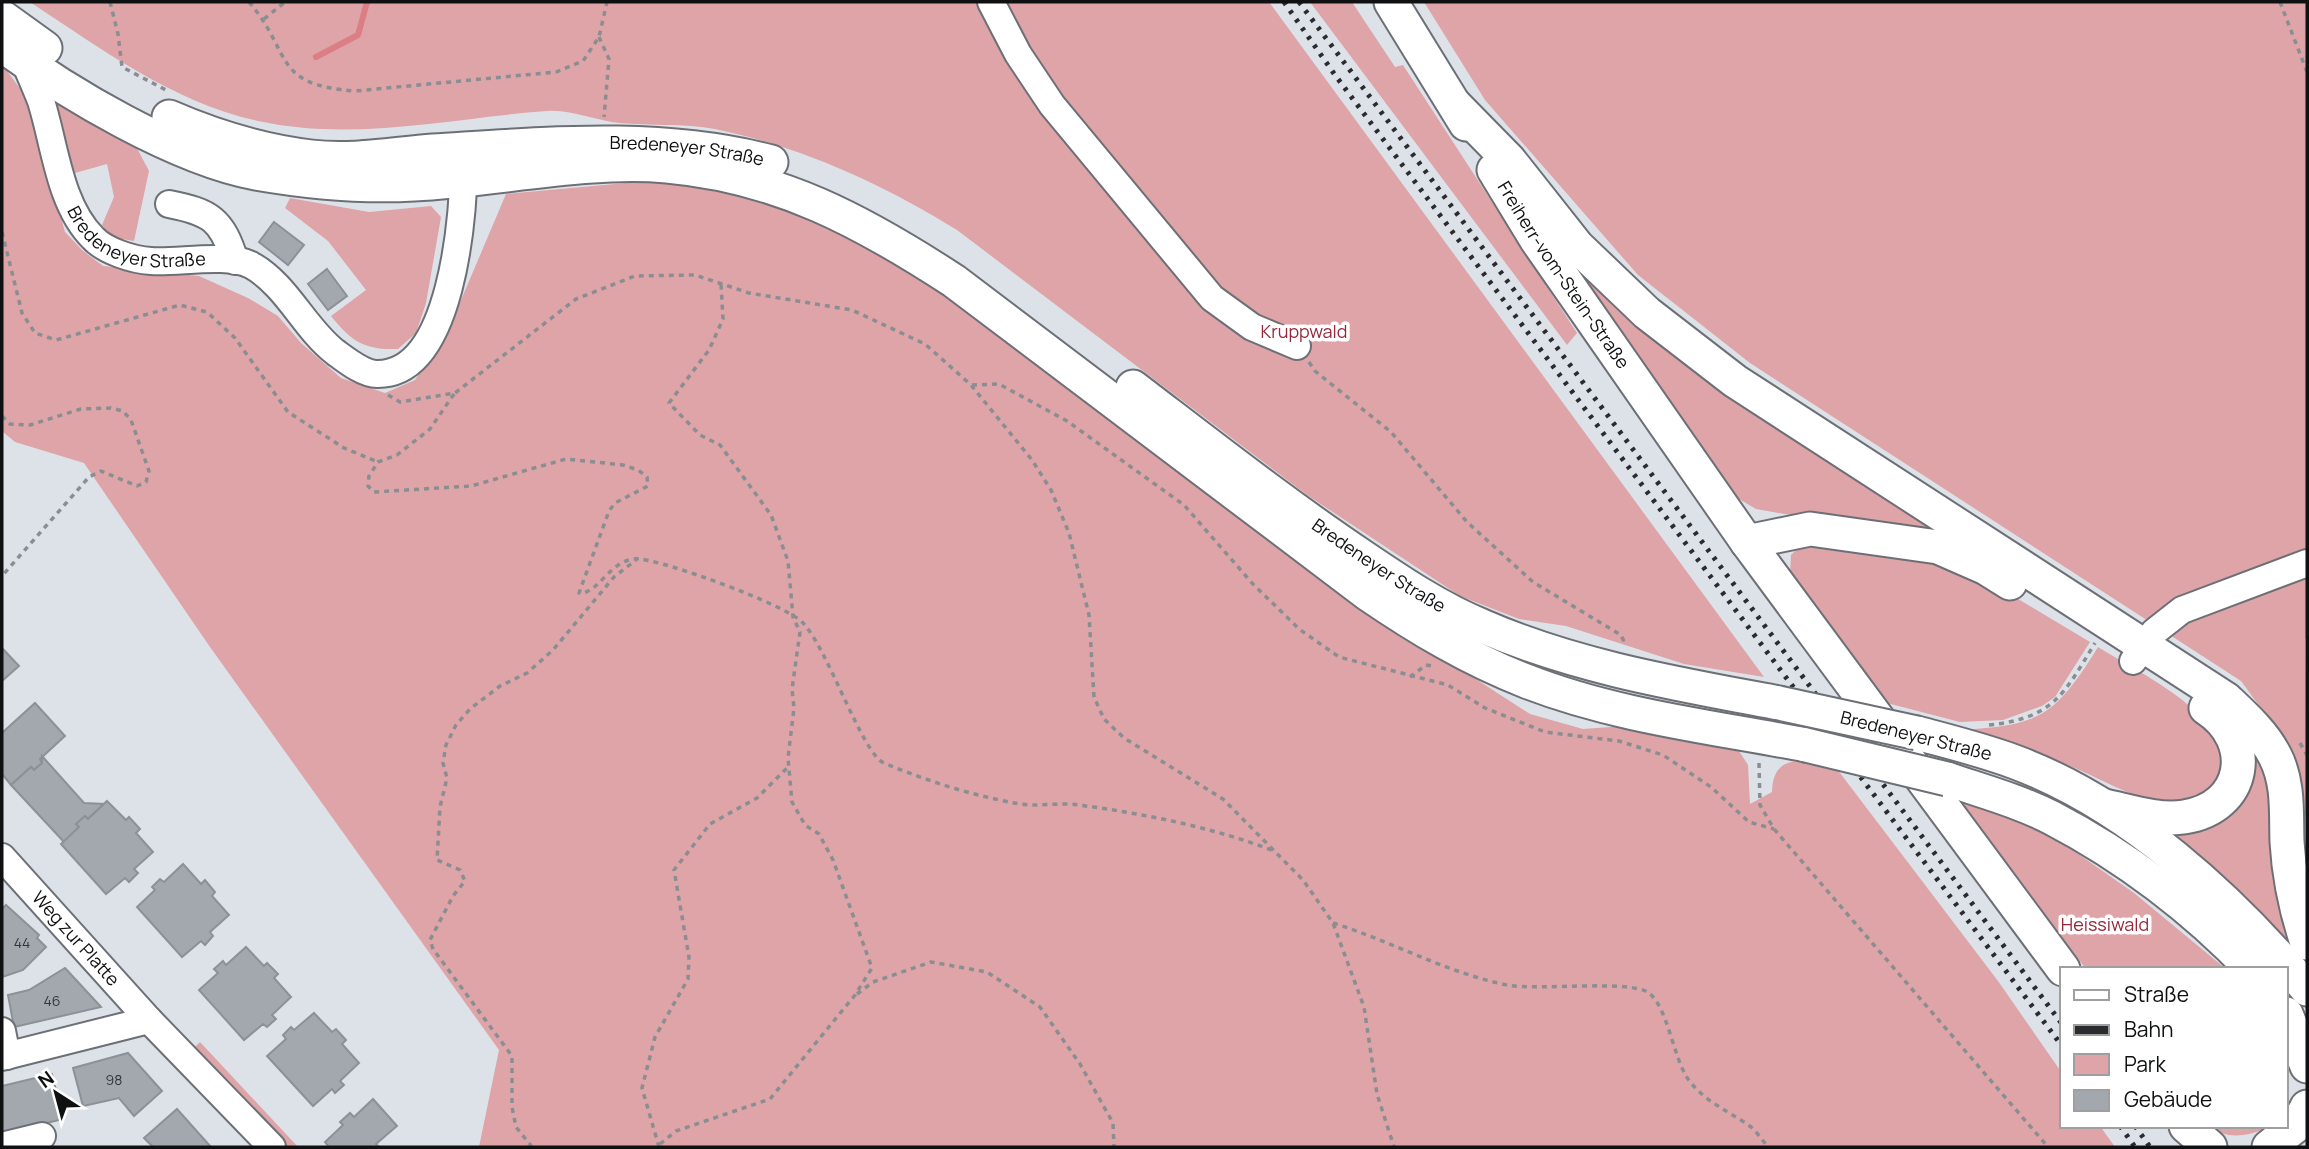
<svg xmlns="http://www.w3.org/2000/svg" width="2309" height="1149" viewBox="0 0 2309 1149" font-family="Manrope,sans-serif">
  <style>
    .green { fill: #dea4a7 }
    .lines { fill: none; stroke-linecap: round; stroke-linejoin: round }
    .stream { stroke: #db7f85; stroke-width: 6 }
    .building { fill: #a3a8ae; stroke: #8c9197; stroke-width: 2 }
    .minor-casing { stroke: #6c7076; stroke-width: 30 }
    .major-casing { stroke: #6c7076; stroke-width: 37 }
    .path { stroke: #8a8e93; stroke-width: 3.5; stroke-dasharray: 5 5; stroke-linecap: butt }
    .minor { stroke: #fff; stroke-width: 26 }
    .major { stroke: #fff; stroke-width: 33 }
    .rail { stroke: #292b2e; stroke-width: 5; stroke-dasharray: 3.5 7; stroke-linecap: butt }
    .major-bridge-casing { stroke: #6c7076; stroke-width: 37; stroke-linecap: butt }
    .major-bridge { stroke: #fff; stroke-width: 33 }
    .labels { text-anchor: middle; stroke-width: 7; stroke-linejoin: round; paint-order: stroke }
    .number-label { font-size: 14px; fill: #333639 }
    .street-label { font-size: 18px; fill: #0e1012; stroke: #fff }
    .park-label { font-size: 18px; fill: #96283a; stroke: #fff }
  </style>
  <rect width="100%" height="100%" fill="#dde2e9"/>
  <g class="green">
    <path d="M30 2H977L1015 72 1177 271 1195 256 1061 97 1026 49 1005 2H1269L1764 677 1684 664 1566 626 1519 619 1460 596 1307 495 957 230C881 183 802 147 715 129 684 123 651 126 620 123 596 121 571 109 547 111 450 118 355 142 258 121 174 103 100 48 30 2Z"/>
    <polygon points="1310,2 1352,2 1395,67 1403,65 1577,333 1567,345"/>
    <polygon points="1424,2 2307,2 2307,638 2305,639 2307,838 2303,787 2282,737 2241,681 1750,363 1638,275 1485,100"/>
    <path d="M2 64 29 101 65 232 82 250 103 266 199 276 248 298 278 316 301 343 341 378 385 393 415 380 450 326 506 194 670 179 744 188 883 246 1380 617 1530 714 1583 729 1624 726 1737 748 1748 765 1750 804 1772 792C1773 749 1810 761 1837 769L1998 981 2062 1073V1126H2100L2115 1147H479L499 1050 210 647 84 463 15 442 2 431Z"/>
    <polygon points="50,92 130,135 149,171 134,241 110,237 102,225 114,197 107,164 75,173"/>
    <path d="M290 198 369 212 431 206 441 217 426 303 416 333 398 349C364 350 352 342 331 316L366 290 328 241 285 208Z"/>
    <polygon points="1539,219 1931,519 1940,541 1756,509 1729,493"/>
    <polygon points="1805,541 1916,559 1983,578 2090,642 2055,697 2042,706 2003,720 1960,722 1883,702 1790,574 1791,555"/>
    <path d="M2098 647C2137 672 2257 727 2215 785 2204 800 2179 804 2162 802 2130 798 2097 776 2067 765 2031 750 1992 741 1955 730 2039 726 2054 718 2098 647Z"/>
    <polygon points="2244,746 2268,760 2290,909 2307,970 2139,818 2192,824"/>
    <polygon points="1958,800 2030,820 2134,893 2226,969 2086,969"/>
    <polygon points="200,1042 298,1147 285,1147 264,1129 191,1051"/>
    <path d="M2209 1126H2270C2251 1136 2227 1141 2209 1126Z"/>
  </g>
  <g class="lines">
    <polyline class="stream" points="316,57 358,35 367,2"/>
  </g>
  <g class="building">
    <polygon points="274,222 304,245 288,265 259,242"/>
    <polygon points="327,269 347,296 328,310 308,284"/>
    <polygon points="2,648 19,666 2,681"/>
    <polygon points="35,703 65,736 40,759 42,763 34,770 31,767 11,785 2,774 2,733"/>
    <polygon points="42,756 84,803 104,804 88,819 85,816 76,824 79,827 64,842 11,785 31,767 34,770 42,763"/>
    <polygon points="107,801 126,820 129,817 140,829 136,833 153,852 134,869 138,873 129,882 125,878 106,894 61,844 79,827 76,824 85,816 88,819"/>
    <polygon points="183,864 201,884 205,880 215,892 212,896 229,915 210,932 213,936 205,945 201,941 182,957 137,907 155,890 152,887 160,879 164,882"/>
    <polygon points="6,905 39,935 37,938 46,947 23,970 2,977 2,909"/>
    <polygon points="246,947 264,966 267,963 278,974 274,978 291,997 272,1015 276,1019 267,1027 263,1024 244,1040 199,990 218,973 214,969 223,961 226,965"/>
    <polygon points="65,968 101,1007 14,1027 8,995 29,990"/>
    <polygon points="314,1013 332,1032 336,1029 346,1040 342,1044 359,1063 340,1081 344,1085 335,1093 332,1089 313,1106 267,1056 286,1039 283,1035 291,1027 294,1030"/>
    <polygon points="128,1053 162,1091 134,1116 119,1098 83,1106 73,1068"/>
    <polygon points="52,1074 63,1119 2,1134 2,1086"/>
    <polygon points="373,1099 397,1126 376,1144 379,1147 329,1147 325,1142 343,1125 340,1122 350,1113 354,1117"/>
    <polygon points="177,1109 211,1147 153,1147 144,1138"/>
  </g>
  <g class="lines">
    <g class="minor-casing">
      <g id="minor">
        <polyline points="991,2 1018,54 1052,105 1212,298 1252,327 1297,346"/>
        <path id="s1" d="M25 62C30 75 36 88 41 101 55 145 59 204 93 238 105 251 133 260 151 261 178 263 227 253 251 265 287 285 304 328 335 352 346 360 363 374 377 374 453 375 463 215 464 162"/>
        <path d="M169 204C210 212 222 219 235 261"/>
        <polyline points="2133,661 2154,632 2182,610 2307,563"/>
        <path id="s2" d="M2 857 149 1020 272 1147"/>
        <polyline points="2,1031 7,1056"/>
        <polyline points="2,1057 149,1020"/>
        <polyline points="2,1146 42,1136"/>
      </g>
    </g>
    <g class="major-casing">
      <g id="major">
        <polyline points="1391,2 1466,124"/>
        <polyline points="2,17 45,48"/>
        <path d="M2 45C67 93 176 158 256 173 308 182 361 187 414 184 496 180 585 159 667 166 779 176 862 221 954 281L1368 594C1418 628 1469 659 1526 681 1615 716 1713 727 1806 745"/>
        <path d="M1455 105 1509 160 1577 246 1647 313 1735 381 2226 699C2244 716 2264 734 2275 756 2289 783 2286 813 2287 842 2289 877 2296 910 2307 943"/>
        <path id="s3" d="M169 117C215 137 261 151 311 157 352 162 393 154 433 151 547 144 660 133 771 162"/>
        <path id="s4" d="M1494 170 1536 239 1747 542 2063 969"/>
        <path id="s5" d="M1133 387C1209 445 1284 504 1363 557 1400 582 1440 609 1482 626 1576 667 1678 684 1779 703"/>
        <polyline points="1747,542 1810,529 1938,547 1986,568 2010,583"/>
        <path d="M1917 733C1950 742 1983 750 2015 762 2128 804 2230 898 2307 989"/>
        <path d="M1947 779C1982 791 2019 801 2052 818 2125 856 2195 909 2252 969"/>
        <path d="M2104 806C2129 811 2158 821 2184 817 2246 808 2257 741 2206 708"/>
        <polyline points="2286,1014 2307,1066"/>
        <polyline points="2186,1126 2210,1147"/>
        <polyline points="2269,1147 2298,1124 2307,1107"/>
      </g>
    </g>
    <g class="path">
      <polyline points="110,2 118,34 122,67 166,90"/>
      <path d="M249 2C293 53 271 85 355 91L556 72 583 61 599 37 607 2"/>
      <polyline points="2280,2 2307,72"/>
      <polyline points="264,19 285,2"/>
      <polyline points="599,37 609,59 604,117"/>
      <polyline points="2,232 22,313 35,333 56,340 180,305 207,312 235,338 288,412 344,448 378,462"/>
      <polyline points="1309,362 1315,371 1391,432 1467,522 1533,582 1621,635 1626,646"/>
      <polyline points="972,385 999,384 1067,421 1184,505 1252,583 1299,629 1339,657 1448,685 1485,708 1545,732 1619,741 1663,755 1711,787 1749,822 1774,829"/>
      <path d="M454 394 430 429 397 455 378 462 369 476 368 486 374 492 471 486 566 459 623 465 638 470 647 477 648 486 615 503 609 511 579 593C599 595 611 556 640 559 668 562 784 604 802 622 827 646 862 754 884 763 927 781 974 796 1020 804 1039 807 1060 802 1079 805 1145 814 1212 827 1274 851"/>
      <polyline points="388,395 400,402 455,393 576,299 635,276 695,275 749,293 852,310 925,344 971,385 1032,460 1051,490 1069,533 1089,615 1094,697 1104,719 1124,738 1223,799 1303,880 1333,923 1364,1007 1377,1094 1394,1147"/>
      <polyline points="2,416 10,424 30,425 81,409 111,408 123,411 131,420 149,471 146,482 137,486 101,471 89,477 2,576"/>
      <polyline points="1410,677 1426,665 1432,666"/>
      <path d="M1989 725C2054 718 2064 694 2095 643"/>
      <polyline points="2300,743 2307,755"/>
      <polyline points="1759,763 1760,805 1774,829 2048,1147"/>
      <path d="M1333 923C1391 941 1447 973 1507 985 1539 991 1630 979 1649 993 1668 1008 1673 1057 1688 1079 1704 1101 1726 1110 1747 1124 1755 1129 1762 1140 1768 1147"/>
      <polyline points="857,994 873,982 931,962 987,972 1040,1007 1080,1064 1113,1123 1114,1147"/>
      <polyline points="660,1144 676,1131 770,1099 855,995 872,968 833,860 819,834 805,825 792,802 788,758 794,708 792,689 800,632 793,617 788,561 771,515 720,445 700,435 669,403 709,350 723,319 721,284"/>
      <polyline points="532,1147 516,1127 512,1107 512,1056 433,949 430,940 453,896 465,881 460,870 437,860 440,807 447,778 443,763 446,745 456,725 470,709 500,686 527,673 553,650 614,577 636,560"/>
      <polyline points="659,1147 642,1088 655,1037 688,979 689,957 674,870 710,824 757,798 789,766"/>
    </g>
    <use href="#minor" class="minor"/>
    <use href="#major" class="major"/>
    <g class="rail">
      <polyline points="1284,2 1335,75 2062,1046"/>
      <polyline points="1299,2 2062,1024"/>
      <polyline points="2120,1126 2135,1147"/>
      <polyline points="2135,1126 2150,1147"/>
    </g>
    <g class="major-bridge-casing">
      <g id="major-bridge">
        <polyline points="1779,703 1917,733"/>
        <polyline points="1806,745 1947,779"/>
      </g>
    </g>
    <use href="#major-bridge" class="major-bridge"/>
  </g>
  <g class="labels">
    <g class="number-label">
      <text x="22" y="948">44</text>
      <text x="52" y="1006">46</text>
      <text x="114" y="1085">98</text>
    </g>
    <g class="street-label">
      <text dy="6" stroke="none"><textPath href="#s3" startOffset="525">Bredeneyer Straße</textPath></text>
      <text dy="6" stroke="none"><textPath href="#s1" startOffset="231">Bredeneyer Straße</textPath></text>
      <text dy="6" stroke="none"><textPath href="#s4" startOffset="126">Freiherr-vom-Stein-Straße</textPath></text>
      <text dy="6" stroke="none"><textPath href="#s5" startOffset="304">Bredeneyer Straße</textPath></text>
      <text transform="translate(1916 736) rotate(14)" y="6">Bredeneyer Straße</text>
      <text dy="6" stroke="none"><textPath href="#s2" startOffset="110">Weg zur Platte</textPath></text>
    </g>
    <g class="park-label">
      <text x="1304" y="338">Kruppwald</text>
      <text x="2105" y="931">Heissiwald</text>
    </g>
  </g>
  <rect width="2309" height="1149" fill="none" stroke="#0e1012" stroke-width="7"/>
  <rect x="2060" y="967" width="228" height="161" fill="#ffffff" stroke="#9f9fa0" stroke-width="2"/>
  <rect x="2074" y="990" width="35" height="10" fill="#ffffff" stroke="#9f9fa0" stroke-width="2"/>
  <text x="2124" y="1002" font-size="21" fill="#0e1012">Straße</text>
  <rect x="2074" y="1025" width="35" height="10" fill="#292b2e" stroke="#9f9fa0" stroke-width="2"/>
  <text x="2124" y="1037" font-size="21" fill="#0e1012">Bahn</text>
  <rect x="2074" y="1054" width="35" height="21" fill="#dea4a7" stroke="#9f9fa0" stroke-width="2"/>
  <text x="2124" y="1072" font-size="21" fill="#0e1012">Park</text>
  <rect x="2074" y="1090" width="35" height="21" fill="#a3a8ae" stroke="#9f9fa0" stroke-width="2"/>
  <text x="2124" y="1107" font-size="21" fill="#0e1012">Gebäude</text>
  <g transform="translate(56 1093) rotate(324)" stroke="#ffffff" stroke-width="5" paint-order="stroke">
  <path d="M0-5L12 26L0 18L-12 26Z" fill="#0e1012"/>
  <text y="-10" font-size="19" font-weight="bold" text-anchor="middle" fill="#0e1012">N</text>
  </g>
</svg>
